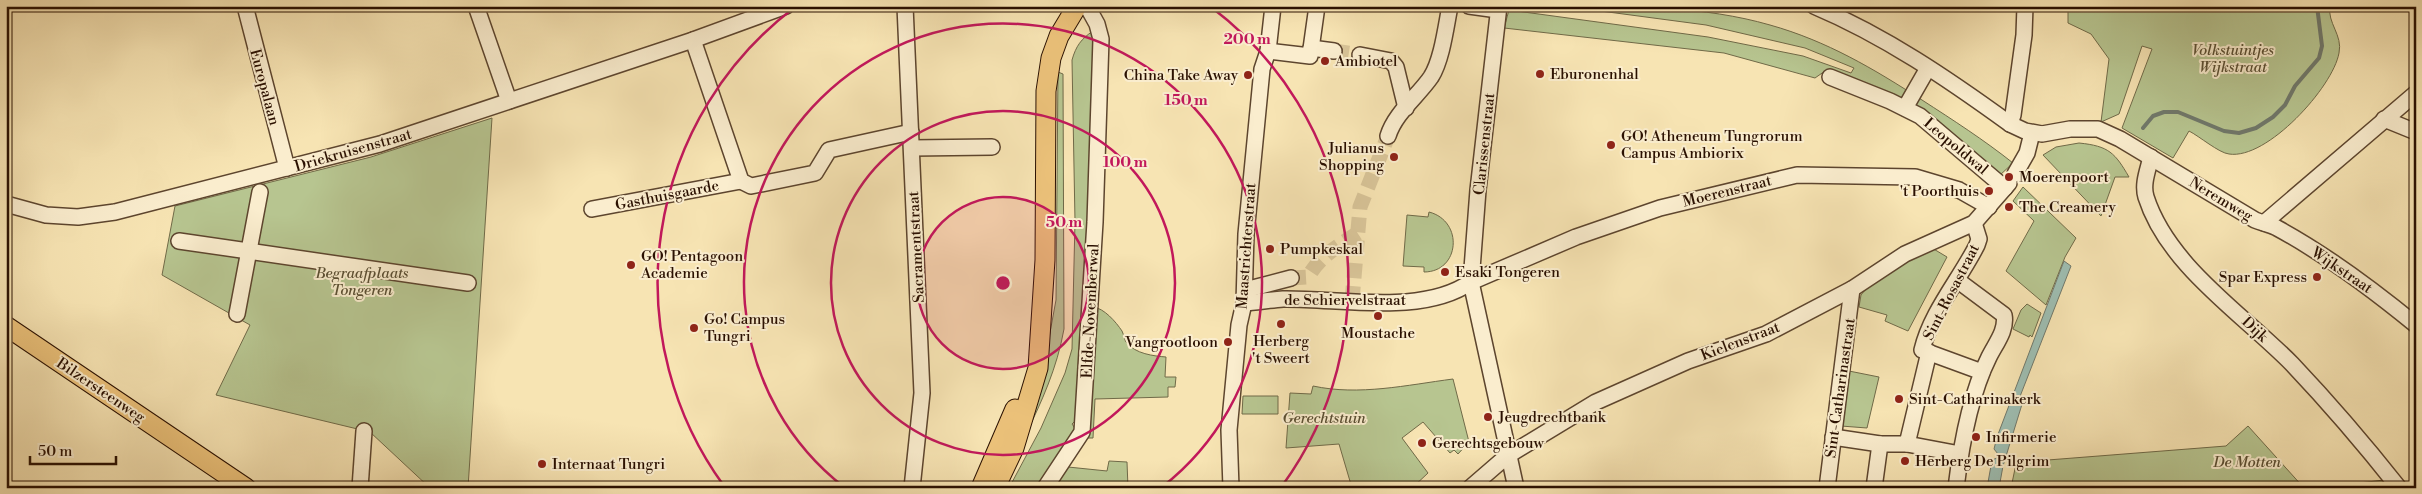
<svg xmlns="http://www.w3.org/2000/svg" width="2422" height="494" viewBox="0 0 2422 494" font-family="'Libre Bodoni',serif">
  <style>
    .green { fill: #b7c590; stroke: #706a48 }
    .water { fill: #9ebeb2; stroke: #70786b }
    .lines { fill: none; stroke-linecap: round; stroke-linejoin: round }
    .stream { stroke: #70786b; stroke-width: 4 }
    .minor-tunnel { stroke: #d8c498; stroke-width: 15; stroke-dasharray: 15 8; stroke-linecap: butt }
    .minor-casing { stroke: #5d452e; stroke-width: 18 }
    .major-casing { stroke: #2a1001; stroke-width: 21 }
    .minor { stroke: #faedce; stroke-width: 15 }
    .major { stroke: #ecc27a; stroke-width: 19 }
    .ring { fill: none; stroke: #c2185b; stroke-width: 2.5 }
    .poi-dot { fill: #8f2418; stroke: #faedce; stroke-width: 2 }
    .labels { text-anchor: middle; stroke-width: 4; stroke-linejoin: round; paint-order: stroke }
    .park-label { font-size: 15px; font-style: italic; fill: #5b4f33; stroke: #faedce }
    .poi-label { font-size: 15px; fill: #2a1001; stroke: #faedce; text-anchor: start }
    .street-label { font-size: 15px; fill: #2a1001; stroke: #faedce }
    .centre { fill: #c2185b; stroke: #faedce; stroke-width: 2.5 }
    .ring-label { font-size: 15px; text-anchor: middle; font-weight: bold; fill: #c2185b; stroke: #faedce; stroke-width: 4; stroke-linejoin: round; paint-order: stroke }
  </style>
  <rect width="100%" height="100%" fill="#f7e4b3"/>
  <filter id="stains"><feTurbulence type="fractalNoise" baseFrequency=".004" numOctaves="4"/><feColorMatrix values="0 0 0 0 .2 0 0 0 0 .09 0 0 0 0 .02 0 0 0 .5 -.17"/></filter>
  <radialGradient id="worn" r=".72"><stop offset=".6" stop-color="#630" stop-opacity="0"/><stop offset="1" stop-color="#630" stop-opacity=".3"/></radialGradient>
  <g class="green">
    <path d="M1563 6C1632 6 1704 6 1770 25 1827 41 1874 69 1922 100 1953 120 1984 140 2013 163L1999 176 1938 121 1902 99 1825 71 1815 78 1724 53 1504 28 1509 10 1708 37 1803 56 1851 73 1854 68 1805 48 1706 25Z"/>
    <path d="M2068 6H2330C2327 23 2343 35 2339 53 2333 87 2267 160 2229 154 2219 153 2199 136 2189 131L2173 158 2122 128 2152 49 2142 46 2119 114 2101 122 2109 59 2091 34 2068 23Z"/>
    <path d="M1093 31 1094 195 1089 202 1076 420 1072 424 1077 431 1037 488H1009L1041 428 1065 373 1072 349 1075 221 1072 60C1076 46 1081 39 1093 31Z"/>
    <path d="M1058 72 1063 74 1064 329C1057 368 1042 401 1025 436L1040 387 1056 300Z"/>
    <polygon points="492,118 468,488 430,488 370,432 216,395 250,325 162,275 175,206 371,157"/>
    <path d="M2079 143C2109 146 2115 153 2129 177H2115L2101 216 2043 155 2056 147Z"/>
    <polygon points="2023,187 2076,238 2065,257 2046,305 2006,271 2034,221 2013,201"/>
    <path d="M1429 212C1464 221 1460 272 1424 272V267L1403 266 1407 215 1428 217Z"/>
    <polygon points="1932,248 1947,257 1908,331 1885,321 1887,315 1859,307 1861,295 1865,290 1899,264"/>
    <polygon points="2027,304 2041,313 2032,337 2030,335 2029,337 2013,329 2021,310"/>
    <path d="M1093 307C1104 308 1116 322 1122 331 1124 335 1124 339 1126 342 1135 354 1154 356 1166 357L1165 377H1176L1175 387H1168V397L1095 399 1093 438H1088L1084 442Z"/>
    <polygon points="1849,371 1879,377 1867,428 1841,426"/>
    <path d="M1453 379 1469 442 1458 454 1454 450 1450 453 1423 422 1402 438 1428 473 1412 488H1352L1339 444 1286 448 1290 393 1311 394 1313 386C1359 396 1407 385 1453 379Z"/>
    <polygon points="1243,396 1278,396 1278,414 1242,414"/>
    <polygon points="2248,426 2304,488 2011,488 2017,459 2035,461 2226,446"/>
    <polygon points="1109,461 1127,462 1128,488 1053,488 1068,467 1107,471"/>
    <polygon points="2384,480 2390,488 2318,488"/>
  </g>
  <polygon class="water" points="2064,261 2071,266 2019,399 2023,401 2003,466 1999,488 1987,488 1992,460 1997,458 1998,454 1994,449 1997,437"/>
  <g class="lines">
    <polyline class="stream" points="2143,128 2153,116 2164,112 2178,112 2224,131 2239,133 2256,128 2273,117 2285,105 2295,86 2319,58 2322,46 2317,6"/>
    <g class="minor-tunnel">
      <polyline points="1334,51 1360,55"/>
      <path d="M1291 278 1308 277C1320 256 1338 246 1358 233"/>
      <polyline points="1352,301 1360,207 1388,136"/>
    </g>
    <g class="minor-casing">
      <g id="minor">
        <polyline points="245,6 287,168"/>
        <polyline points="476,6 509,101"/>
        <polyline points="905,6 922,393 912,488"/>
        <polyline points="1469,6 1498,10"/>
        <polyline points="1499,6 1478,190 1471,282 1516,488"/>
        <path d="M1814 6C1885 36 1948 79 2010 124L2025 131 2042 134 2070 129H2098L2120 139 2255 220C2262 223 2270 224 2277 228 2327 255 2372 289 2416 325"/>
        <polyline points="693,40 741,181 751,186 815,173 829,150 911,132"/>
        <polyline points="1311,48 1334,51"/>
        <polyline points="1268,51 1310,56 1317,6"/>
        <polyline points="1360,55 1391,61 1396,67 1406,108"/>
        <polyline points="1830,77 1890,101 1920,116 2005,188"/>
        <polyline points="1905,108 1928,68"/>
        <polyline points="2384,119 2416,132"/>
        <polyline points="2010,124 2013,115 2024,35 2025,6"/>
        <path d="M1388 136C1395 113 1418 96 1431 77 1442 60 1446 26 1450 6"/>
        <polyline points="912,148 992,147"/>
        <path d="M2151 157C2148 170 2142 184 2146 197 2168 266 2243 314 2292 364 2329 403 2365 445 2399 488"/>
        <polyline points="2015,174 2027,153 2032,133"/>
        <polyline points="6,204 46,215 78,217 115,212 380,144 693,40 786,6"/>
        <polyline points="592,209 741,181"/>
        <path d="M1974 223 1979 239 1977 245C1960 279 1931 312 1922 350L1982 372"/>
        <polyline points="2264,223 2416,93"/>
        <polyline points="179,241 468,283"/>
        <polyline points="1245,290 1291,278"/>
        <path d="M1244 303C1257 302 1270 300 1283 299 1340 298 1422 316 1471 282L1576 237 1660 208 1797 175 1915 177 1959 190 1989 207"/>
        <polyline points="237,314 260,192"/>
        <polyline points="1833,437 1880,444 1907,444 1960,454"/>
        <polyline points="1907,444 1929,352"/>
        <polyline points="360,488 364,431"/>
        <polyline points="1045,488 1082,432 1095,222 1101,39 1097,24 1087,6"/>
        <polyline points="1231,488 1229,430 1239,325 1244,303 1246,234 1262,69 1268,51 1273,6"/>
        <polyline points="1470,488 1507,456 1596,402 1688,361 1766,334 1852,289 1905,254 1974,223 2009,183"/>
        <polyline points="1827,488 1852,289"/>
        <polyline points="1874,488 1880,444"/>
        <path d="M1956 488C1961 446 1970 395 1989 357 1996 343 2007 330 2004 315L1957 280"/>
      </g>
    </g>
    <g class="major-casing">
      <g id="major">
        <polyline points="6,326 246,488"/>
        <polyline points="981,488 1015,409"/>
        <polyline points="995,488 1014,448 1038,368 1045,260 1046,91 1051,58 1059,36 1077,6"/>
      </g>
    </g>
    <use href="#minor" class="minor"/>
    <use href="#major" class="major"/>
  </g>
  <circle cx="1003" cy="283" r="86" fill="#c2185b" fill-opacity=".12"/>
  <g class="ring">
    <circle cx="1003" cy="283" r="86"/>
    <circle cx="1003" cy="283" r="172"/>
    <path d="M844 487A259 259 0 1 1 1162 487"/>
    <path d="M724 486A345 345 0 0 1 795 7M1211 7A345 345 0 0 1 1282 486"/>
  </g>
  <g class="poi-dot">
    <circle cx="1325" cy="61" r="5"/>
    <circle cx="1540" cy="74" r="5"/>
    <circle cx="1248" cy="75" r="5"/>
    <circle cx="1611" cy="145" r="5"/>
    <circle cx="1394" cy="157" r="5"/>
    <circle cx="2009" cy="177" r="5"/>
    <circle cx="1989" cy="191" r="5"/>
    <circle cx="2009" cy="207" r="5"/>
    <circle cx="1270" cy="249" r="5"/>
    <circle cx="631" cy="265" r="5"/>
    <circle cx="1445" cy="272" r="5"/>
    <circle cx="2317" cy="277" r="5"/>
    <circle cx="1378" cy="316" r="5"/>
    <circle cx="1281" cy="324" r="5"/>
    <circle cx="694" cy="328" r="5"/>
    <circle cx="1228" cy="342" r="5"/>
    <circle cx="1899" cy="399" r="5"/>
    <circle cx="1488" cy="417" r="5"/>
    <circle cx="1976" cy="437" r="5"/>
    <circle cx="1422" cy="443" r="5"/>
    <circle cx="1905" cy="461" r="5"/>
    <circle cx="542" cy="464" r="5"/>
  </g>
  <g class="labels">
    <g class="park-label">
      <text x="2233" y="55">Volkstuintjes<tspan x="2233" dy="17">Wijkstraat</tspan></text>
      <text x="362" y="278">Begraafplaats<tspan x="362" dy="17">Tongeren</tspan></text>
      <text x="1324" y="423">Gerechtstuin</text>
      <text x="2247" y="467">De Motten</text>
    </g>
    <g class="poi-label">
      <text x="1335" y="66">Ambiotel</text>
      <text x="1550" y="79">Eburonenhal</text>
      <text x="1238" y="80" text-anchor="end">China Take Away</text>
      <text x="1621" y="141">GO! Atheneum Tungrorum<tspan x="1621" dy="17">Campus Ambiorix</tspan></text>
      <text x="1384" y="153" text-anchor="end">Julianus<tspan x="1384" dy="17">Shopping</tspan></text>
      <text x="2019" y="182">Moerenpoort</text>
      <text x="1979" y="196" text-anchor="end">'t Poorthuis</text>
      <text x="2019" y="212">The Creamery</text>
      <text x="1280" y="254">Pumpkeskal</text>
      <text x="641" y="261">GO! Pentagoon<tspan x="641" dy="17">Academie</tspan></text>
      <text x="1455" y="277">Esaki Tongeren</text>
      <text x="2307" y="282" text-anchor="end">Spar Express</text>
      <text x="704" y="324">Go! Campus<tspan x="704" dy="17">Tungri</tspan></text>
      <text x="1378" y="338" text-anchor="middle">Moustache</text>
      <text x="1281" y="346" text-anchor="middle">Herberg<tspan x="1281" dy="17">'t Sweert</tspan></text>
      <text x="1218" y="347" text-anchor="end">Vangrootloon</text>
      <text x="1909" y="404">Sint-Catharinakerk</text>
      <text x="1498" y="422">Jeugdrechtbank</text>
      <text x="1986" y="442">Infirmerie</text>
      <text x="1432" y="448">Gerechtsgebouw</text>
      <text x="1915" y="466">Herberg De Pilgrim</text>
      <text x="552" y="469">Internaat Tungri</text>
    </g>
    <g class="street-label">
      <text transform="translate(265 87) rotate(75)" y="5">Europalaan</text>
      <text transform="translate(1484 144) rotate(-84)" y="5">Clarissenstraat</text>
      <text transform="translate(1956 146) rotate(40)" y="5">Leopoldwal</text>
      <text transform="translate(353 150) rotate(-16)" y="5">Driekruisenstraat</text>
      <text transform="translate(1727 191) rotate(-14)" y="5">Moerenstraat</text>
      <text transform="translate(667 195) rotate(-11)" y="5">Gasthuisgaarde</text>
      <text transform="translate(2221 199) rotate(31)" y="5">Neremweg</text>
      <text transform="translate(1246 246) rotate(-86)" y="5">Maastrichterstraat</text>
      <text transform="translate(916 247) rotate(-93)" y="5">Sacramentstraat</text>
      <text transform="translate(2342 270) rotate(34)" y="5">Wijkstraat</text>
      <text transform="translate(1951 292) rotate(-63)" y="5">Sint-Rosastraat</text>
      <text x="1345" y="305">de Schiervelstraat</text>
      <text transform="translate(1090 311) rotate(-87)" y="5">Elfde-Novemberwal</text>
      <text transform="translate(2255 329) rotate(43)" y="5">Dijk</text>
      <text transform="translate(1740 341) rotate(-21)" y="5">Kielenstraat</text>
      <text transform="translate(1840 388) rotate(-82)" y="5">Sint-Catharinastraat</text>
      <text transform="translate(101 390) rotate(34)" y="5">Bilzersteenweg</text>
    </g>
  </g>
  <circle cx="1003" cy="283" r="8" class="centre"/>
  <g class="ring-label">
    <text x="1247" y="44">200 m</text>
    <text x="1186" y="105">150 m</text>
    <text x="1125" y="167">100 m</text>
    <text x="1064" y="227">50 m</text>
  </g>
  <rect width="2422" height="494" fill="none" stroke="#f7e4b3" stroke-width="25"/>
  <rect x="8" y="8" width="2407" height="479" fill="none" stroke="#2a1001" stroke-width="2.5"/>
  <rect x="12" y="12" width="2397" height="469" fill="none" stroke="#2a1001"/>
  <path d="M30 456v8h86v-8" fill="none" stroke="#2a1001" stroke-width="2.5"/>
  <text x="38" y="456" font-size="15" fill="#2a1001" stroke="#faedce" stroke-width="4" paint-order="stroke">50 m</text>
  <rect width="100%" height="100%" filter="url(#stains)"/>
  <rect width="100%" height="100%" fill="url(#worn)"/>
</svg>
